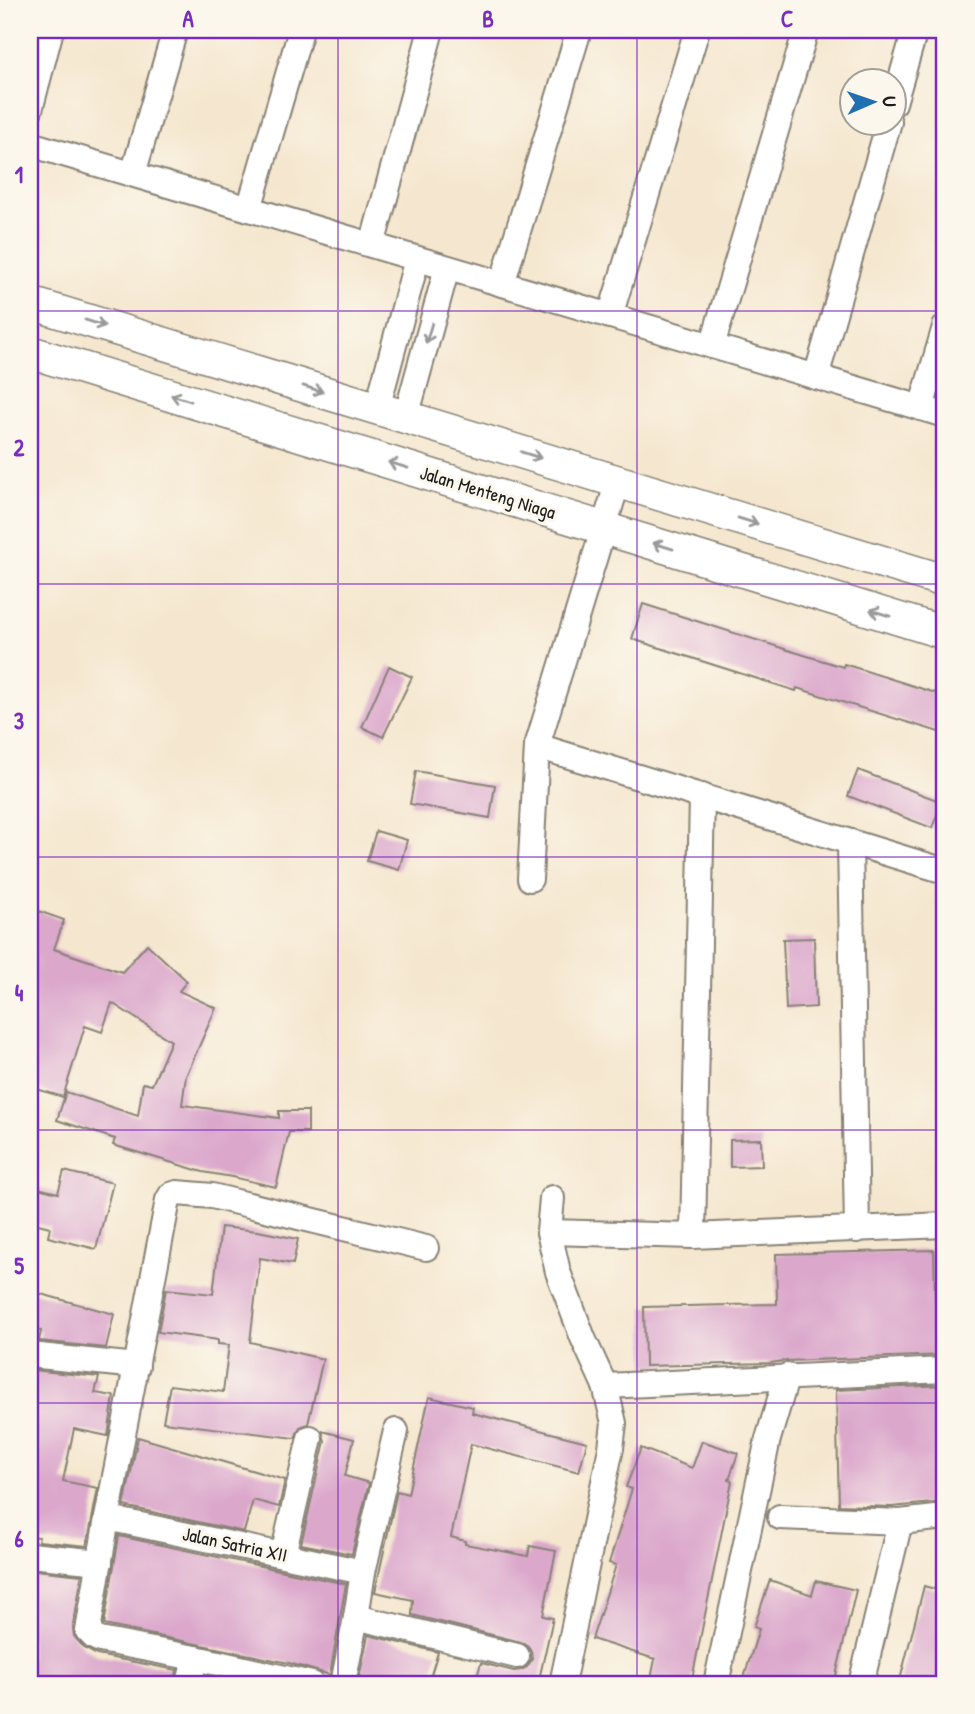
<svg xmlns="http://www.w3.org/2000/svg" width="975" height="1714" viewBox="0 0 975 1714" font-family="'Patrick Hand',sans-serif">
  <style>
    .building { fill: #dba8cc }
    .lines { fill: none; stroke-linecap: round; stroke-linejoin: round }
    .minor-casing { stroke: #888276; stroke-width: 28 }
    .tertiary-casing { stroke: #888276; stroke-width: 35 }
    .minor { stroke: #fff; stroke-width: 24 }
    .tertiary { stroke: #fff; stroke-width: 32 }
    .oneway { stroke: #999 }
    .grid { fill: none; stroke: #7b2cbf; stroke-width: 2; stroke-opacity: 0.55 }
    .labels { text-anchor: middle; stroke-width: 6; stroke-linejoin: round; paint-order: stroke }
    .street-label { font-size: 19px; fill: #1c1c1c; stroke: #fbf7ec }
    .neatline { fill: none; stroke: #7b2cbf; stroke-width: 2.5 }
    .grid-label { font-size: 23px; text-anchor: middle; font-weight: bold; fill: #7b2cbf }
  </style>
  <rect width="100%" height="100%" fill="#fbf7ec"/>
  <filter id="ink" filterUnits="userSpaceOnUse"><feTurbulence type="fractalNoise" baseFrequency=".0143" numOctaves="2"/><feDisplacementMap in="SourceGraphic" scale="14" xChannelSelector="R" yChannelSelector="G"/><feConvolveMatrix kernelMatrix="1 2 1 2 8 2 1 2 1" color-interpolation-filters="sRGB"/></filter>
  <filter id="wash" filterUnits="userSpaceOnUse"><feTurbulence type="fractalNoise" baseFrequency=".00686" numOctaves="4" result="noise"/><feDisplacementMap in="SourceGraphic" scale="28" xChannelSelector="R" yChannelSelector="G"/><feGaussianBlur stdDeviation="1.57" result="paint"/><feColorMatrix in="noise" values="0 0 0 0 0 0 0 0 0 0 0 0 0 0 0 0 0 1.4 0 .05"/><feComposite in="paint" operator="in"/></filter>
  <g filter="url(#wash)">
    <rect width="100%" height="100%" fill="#f5e7cf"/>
    <g id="blocks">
      <g class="building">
        <polygon points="643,604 788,650 843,667 844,664 945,696 945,734 797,688 796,691 632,639"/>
        <polygon points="389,666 412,677 383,737 362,727"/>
        <polygon points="858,770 942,802 932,828 848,796"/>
        <polygon points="416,771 495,785 490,818 410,804"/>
        <polygon points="376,831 407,840 399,870 367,861"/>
        <polygon points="30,908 64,920 54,949 122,972 147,944 187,981 179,991 216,1008 186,1076 182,1105 279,1118 279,1111 308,1111 308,1132 289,1132 276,1187 232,1177 203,1172 113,1145 115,1139 57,1120 66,1092 138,1116 143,1083 152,1085 171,1041 112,1003 102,1032 85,1026 63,1097 30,1087"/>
        <polygon points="814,938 816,1007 786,1009 783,939"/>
        <polygon points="761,1139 762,1166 730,1167 730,1140"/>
        <polygon points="64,1171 113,1183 96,1249 48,1237 50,1227 30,1222 30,1186 58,1193"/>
        <polygon points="221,1227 258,1231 298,1239 293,1264 260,1258 250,1342 323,1359 308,1424 300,1427 295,1438 163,1422 170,1385 223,1392 229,1345 218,1344 218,1340 158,1332 166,1289 213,1294"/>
        <polygon points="934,1250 935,1301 945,1301 945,1355 784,1361 770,1363 645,1366 644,1307 777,1304 776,1254"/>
        <polygon points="30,1291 114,1314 106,1348 39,1341 41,1331 30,1327"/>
        <polygon points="32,1370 99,1377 95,1393 114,1396 108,1436 74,1429 63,1481 98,1488 87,1546 38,1541 39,1537 30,1536 30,1377"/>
        <polygon points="945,1385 945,1502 891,1507 839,1505 836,1390"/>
        <polygon points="429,1397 473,1407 472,1413 587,1442 579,1472 471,1444 451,1537 465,1541 465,1544 528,1556 530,1546 556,1551 543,1616 553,1618 538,1684 475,1684 481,1663 514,1671 521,1670 527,1667 532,1659 531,1651 528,1646 521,1642 412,1615 413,1600 375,1592 397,1491 408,1494"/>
        <polygon points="322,1431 354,1439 345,1476 369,1483 352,1554 301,1544 325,1441"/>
        <polygon points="138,1437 285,1480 279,1507 253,1500 244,1532 124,1506"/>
        <polygon points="702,1441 738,1453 729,1480 732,1481 691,1684 650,1684 655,1659 592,1639 616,1565 609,1563 632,1489 626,1487 641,1448 692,1468"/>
        <polygon points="119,1536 346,1584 330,1675 289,1663 104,1625"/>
        <polygon points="35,1570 82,1575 73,1629 74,1636 84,1648 97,1655 177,1670 175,1684 30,1684 30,1575 34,1576"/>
        <polygon points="770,1580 812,1595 816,1581 856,1590 834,1684 742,1684 759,1629 754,1627"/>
        <polygon points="924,1586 945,1592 945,1684 899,1684"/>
        <polygon points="368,1635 438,1652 428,1684 358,1683"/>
        <polygon points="206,1676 238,1683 237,1684 204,1684"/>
      </g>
    </g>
  </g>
  <g filter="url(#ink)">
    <use href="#blocks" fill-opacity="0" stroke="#888276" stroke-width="2"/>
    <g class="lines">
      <g class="minor-casing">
        <g id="minor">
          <polyline points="894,103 914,34"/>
          <polyline points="30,110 51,30"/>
          <polyline points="30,144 945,415"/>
          <polyline points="133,174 175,30"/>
          <polyline points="249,209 301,30"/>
          <polyline points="372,245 431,30"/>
          <polyline points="502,284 579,30"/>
          <polyline points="610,316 697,30"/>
          <polyline points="712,346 806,30"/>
          <polyline points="816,377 889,122"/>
          <polyline points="921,408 945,327"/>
          <polyline points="377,409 417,259"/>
          <polyline points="406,417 447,268"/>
          <polyline points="537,746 945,871"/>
          <polyline points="850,842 857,1230"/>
          <polyline points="530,879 537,746 618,481"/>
          <polyline points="552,1198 549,1232 558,1272 583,1338 605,1386 614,1423 611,1448 562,1684"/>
          <polyline points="549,1232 693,1236 945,1225"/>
          <polyline points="693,1236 702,796"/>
          <polyline points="30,1355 137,1366"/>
          <polyline points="605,1386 945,1370"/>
          <polyline points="780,1517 900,1522 945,1517"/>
          <polyline points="107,1518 363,1572"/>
          <polyline points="30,1555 100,1562"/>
          <polyline points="283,1555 310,1438"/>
          <polyline points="356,1617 517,1656"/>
          <polyline points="189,1684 195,1658"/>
          <polyline points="312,1684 195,1658 100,1640 94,1637 88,1631 107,1518 168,1200 171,1195 177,1193 212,1196 426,1248"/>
          <polyline points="343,1684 356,1617 363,1572 396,1431"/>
          <polyline points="716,1684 768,1439 787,1376"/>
          <polyline points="861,1684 900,1522"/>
        </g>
      </g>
      <g class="tertiary-casing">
        <g id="tertiary">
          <polyline points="30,303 945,581"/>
          <polyline points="30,352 945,633"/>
        </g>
      </g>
      <use href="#minor" class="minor"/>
      <use href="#tertiary" class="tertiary"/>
    </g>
    <defs><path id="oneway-shaft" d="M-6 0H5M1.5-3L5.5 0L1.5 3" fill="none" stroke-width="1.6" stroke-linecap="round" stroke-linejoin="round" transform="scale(1.75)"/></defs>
    <g class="oneway">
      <use href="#oneway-shaft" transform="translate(95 323) rotate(17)"/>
      <use href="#oneway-shaft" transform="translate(429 333) rotate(106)"/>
      <use href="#oneway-shaft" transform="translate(313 389) rotate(17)"/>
      <use href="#oneway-shaft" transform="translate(181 398) rotate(-163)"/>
      <use href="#oneway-shaft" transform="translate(531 455) rotate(17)"/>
      <use href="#oneway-shaft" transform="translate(398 465) rotate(-163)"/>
      <use href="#oneway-shaft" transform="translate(748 521) rotate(17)"/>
      <use href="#oneway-shaft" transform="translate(663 546) rotate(-163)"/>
      <use href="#oneway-shaft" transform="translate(880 613) rotate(-163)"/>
    </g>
  </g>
  <path class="grid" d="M338 30V1684M637 30V1684M30 311H945M30 584H945M30 857H945M30 1130H945M30 1403H945"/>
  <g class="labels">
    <g class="street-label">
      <text transform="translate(488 492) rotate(17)" y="7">Jalan Menteng Niaga</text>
      <text transform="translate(235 1544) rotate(12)" y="7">Jalan Satria XII</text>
    </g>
  </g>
  <rect width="975" height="1714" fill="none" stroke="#fbf7ec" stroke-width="77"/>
  <g transform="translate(873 102) rotate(88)"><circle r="33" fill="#fbf7ec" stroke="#a29f99" stroke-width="2"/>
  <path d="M0-5L12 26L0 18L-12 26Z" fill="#1f6fb2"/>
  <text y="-10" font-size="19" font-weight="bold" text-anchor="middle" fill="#1c1c1c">U</text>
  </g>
  <rect x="38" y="38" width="898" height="1638" class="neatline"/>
  <g class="grid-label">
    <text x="188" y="27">A</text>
    <text x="488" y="27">B</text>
    <text x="787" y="27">C</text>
    <text x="19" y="183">1</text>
    <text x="19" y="456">2</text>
    <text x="19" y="729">3</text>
    <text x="19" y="1001">4</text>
    <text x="19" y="1274">5</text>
    <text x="19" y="1547">6</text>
  </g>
</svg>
